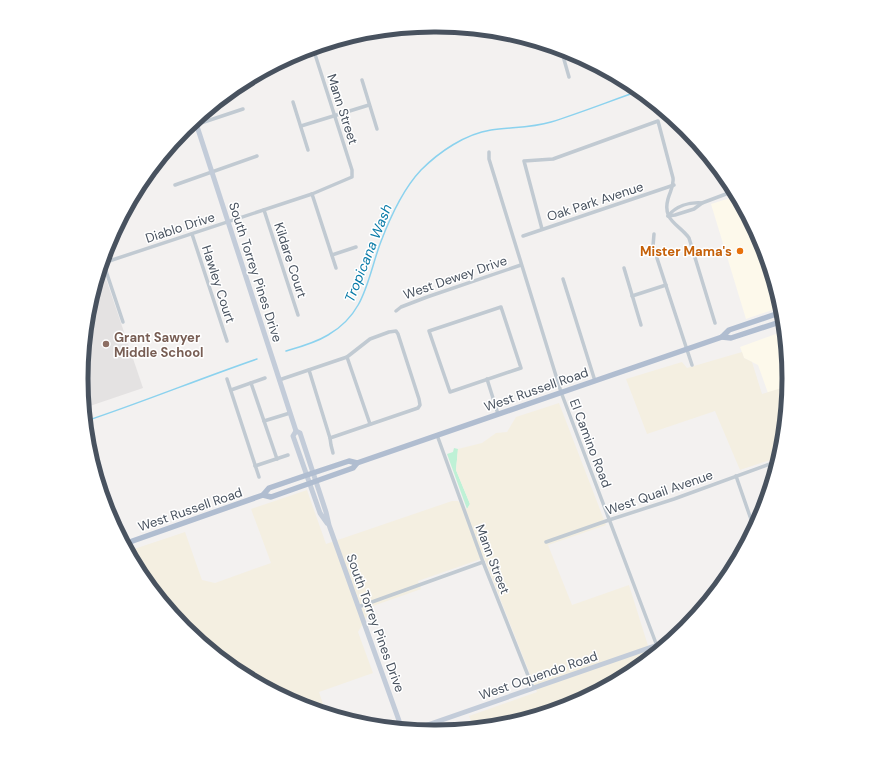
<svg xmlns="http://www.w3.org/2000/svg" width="870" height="757" viewBox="0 0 870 757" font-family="'DM Sans',sans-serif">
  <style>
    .commercial { fill: #fdf9eb }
    .education { fill: #e4e2e2 }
    .green { fill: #bff1d6 }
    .sand { fill: #f4efe1 }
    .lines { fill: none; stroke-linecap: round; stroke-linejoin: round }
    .stream { stroke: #8bd2ee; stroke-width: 1.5 }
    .street { stroke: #c1cad2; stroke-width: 3.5 }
    .secondary { stroke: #c3ccd9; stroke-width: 5 }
    .primary { stroke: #b0bdd0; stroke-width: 5.5 }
    .food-dot { fill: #e8710a; stroke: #fff; stroke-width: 1.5 }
    .education-dot { fill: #8d6e63; stroke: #fff; stroke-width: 1.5 }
    .labels { text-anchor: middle; stroke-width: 3; stroke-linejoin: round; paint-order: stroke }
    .street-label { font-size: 13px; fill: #48525f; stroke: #fff }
    .food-label { font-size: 13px; font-weight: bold; fill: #c56008; stroke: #fff; text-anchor: end }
    .education-label { font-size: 13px; font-weight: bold; fill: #785e54; stroke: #fff; text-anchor: start }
    .water-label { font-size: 14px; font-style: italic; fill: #097ba8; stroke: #fff }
    .rim { fill: none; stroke: #48525f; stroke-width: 5 }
  </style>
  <rect width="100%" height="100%" fill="#f3f1f0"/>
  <g class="commercial">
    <polygon points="736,196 762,243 781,307 746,319 711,204"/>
    <polygon points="784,331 788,379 788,386 768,393 758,365 744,358 740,347"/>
  </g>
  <polygon class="education" points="101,267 103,270 143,388 84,408 82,378 88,309"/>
  <polygon class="green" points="454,448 458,449 456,470 470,504 467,509 447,454 453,452"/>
  <g class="sand">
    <polygon points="742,352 744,358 752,362 762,394 788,386 782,448 779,457 740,470 715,411 647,434 626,379 682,362 687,368"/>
    <polygon points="559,403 606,525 548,545 572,605 629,585 650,652 660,649 631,673 570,705 504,725 474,728 469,716 537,692 484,558 418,581 421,589 373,606 358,632 373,673 319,692 326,713 300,705 238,672 185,628 141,575 128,551 185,532 202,580 215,583 271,563 251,509 307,490 326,544 452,501 458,501 467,509 470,504 456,470 458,449 482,443 496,433 507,432 516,417"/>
  </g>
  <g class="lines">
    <g class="stream">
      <path d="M286 351C300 347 315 343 328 335 365 314 367 280 380 244 389 220 403 189 421 170 439 152 465 134 491 130 511 127 531 128 551 122 580 113 610 101 639 91"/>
      <path d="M86 421C143 402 199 379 257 359"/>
    </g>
    <g class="street">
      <polyline points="561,49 569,77"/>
      <polyline points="283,61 372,31"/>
      <polyline points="362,80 377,129"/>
      <polyline points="293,102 308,150"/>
      <polyline points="301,126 369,105"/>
      <polyline points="186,128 243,109"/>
      <polyline points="489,152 489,159 561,392 657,646"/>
      <polyline points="175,185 257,156"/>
      <polyline points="312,194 336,268"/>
      <polyline points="264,210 298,315"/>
      <polyline points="668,216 675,215 694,209 702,203 734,191"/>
      <path d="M668 216C676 206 689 202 702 203"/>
      <path d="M542 229 524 161 553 159 658 121 673 178C674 187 670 191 668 199 662 221 679 224 689 238L715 323"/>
      <polyline points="192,234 227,341"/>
      <polyline points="654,234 653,246 692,365"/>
      <polyline points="523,236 674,185"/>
      <polyline points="332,255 356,247"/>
      <polyline points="103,262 123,322"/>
      <polyline points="103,263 312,194 352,177 352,170 313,48"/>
      <polyline points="624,268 641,325"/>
      <polyline points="563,279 595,381"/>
      <polyline points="632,296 666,285"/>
      <polygon points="501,307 521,368 450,392 429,331"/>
      <polyline points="396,311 401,307 427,297 521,265"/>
      <polyline points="347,357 370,424"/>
      <polyline points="309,370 330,438 331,445 333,453"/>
      <polyline points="227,379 259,477"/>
      <polyline points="487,379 498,414"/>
      <polyline points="279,380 347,357 370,339 389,332 396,331 398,334 419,399 420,405 418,408 330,438"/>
      <polyline points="251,383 277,459"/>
      <polyline points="231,390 265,378"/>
      <polyline points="264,421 290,413"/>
      <polyline points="437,435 483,562 533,688"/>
      <polyline points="255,466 288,455"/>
      <polyline points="736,476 754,528"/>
      <polyline points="546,542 609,520 674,499 778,461"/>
      <polyline points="358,607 483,562"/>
    </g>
    <g class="secondary">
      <polyline points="195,120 296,431 300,433 326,512 329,525 402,729"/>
      <polyline points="296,431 293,436 320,513 327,523"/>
      <polyline points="413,730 669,641"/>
    </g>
    <g class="primary">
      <polyline points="722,337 731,338 783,321"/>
      <polyline points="263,495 269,488 307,475 349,461 357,463"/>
      <polyline points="124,544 263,495 271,497 353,468 357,463 722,337 729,330 782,312"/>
    </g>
  </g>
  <circle class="food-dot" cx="740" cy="251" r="4"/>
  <circle class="education-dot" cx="106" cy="344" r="4"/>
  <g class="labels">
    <g class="street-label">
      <text transform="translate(343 109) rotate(72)" y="5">Mann Street</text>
      <text transform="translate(595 201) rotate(-18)" y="5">Oak Park Avenue</text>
      <text transform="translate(180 227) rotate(-18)" y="5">Diablo Drive</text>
      <text transform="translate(291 260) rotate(72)" y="5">Kildare Court</text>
      <text transform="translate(256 272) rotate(72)" y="5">South Torrey Pines Drive</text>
      <text transform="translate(455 277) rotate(-19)" y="5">West Dewey Drive</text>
      <text transform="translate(219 284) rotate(72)" y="5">Hawley Court</text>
      <text transform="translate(536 389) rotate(-19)" y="5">West Russell Road</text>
      <text transform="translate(591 443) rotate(69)" y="5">El Camino Road</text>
      <text transform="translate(659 492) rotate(-19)" y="5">West Quail Avenue</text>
      <text transform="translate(190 509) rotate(-19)" y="5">West Russell Road</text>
      <text transform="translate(493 559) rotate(69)" y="5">Mann Street</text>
      <text transform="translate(376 623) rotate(70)" y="5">South Torrey Pines Drive</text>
      <text transform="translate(538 675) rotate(-19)" y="5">West Oquendo Road</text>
    </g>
    <g class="food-label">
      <text x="732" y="256">Mister Mama's</text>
    </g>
    <g class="education-label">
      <text x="114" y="342">Grant Sawyer<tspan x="114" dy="15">Middle School</tspan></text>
    </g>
    <g class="water-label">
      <text transform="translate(368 253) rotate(-68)" y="5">Tropicana Wash</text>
    </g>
  </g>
  <path d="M0 0H870V757H0ZM434 32H436A346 346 0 0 1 782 378V379A346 346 0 0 1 436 725H434A346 346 0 0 1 88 379V378A346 346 0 0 1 434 32Z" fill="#fff" fill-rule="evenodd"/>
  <path class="rim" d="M434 32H436A346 346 0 0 1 782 378V379A346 346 0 0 1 436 725H434A346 346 0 0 1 88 379V378A346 346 0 0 1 434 32Z"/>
</svg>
